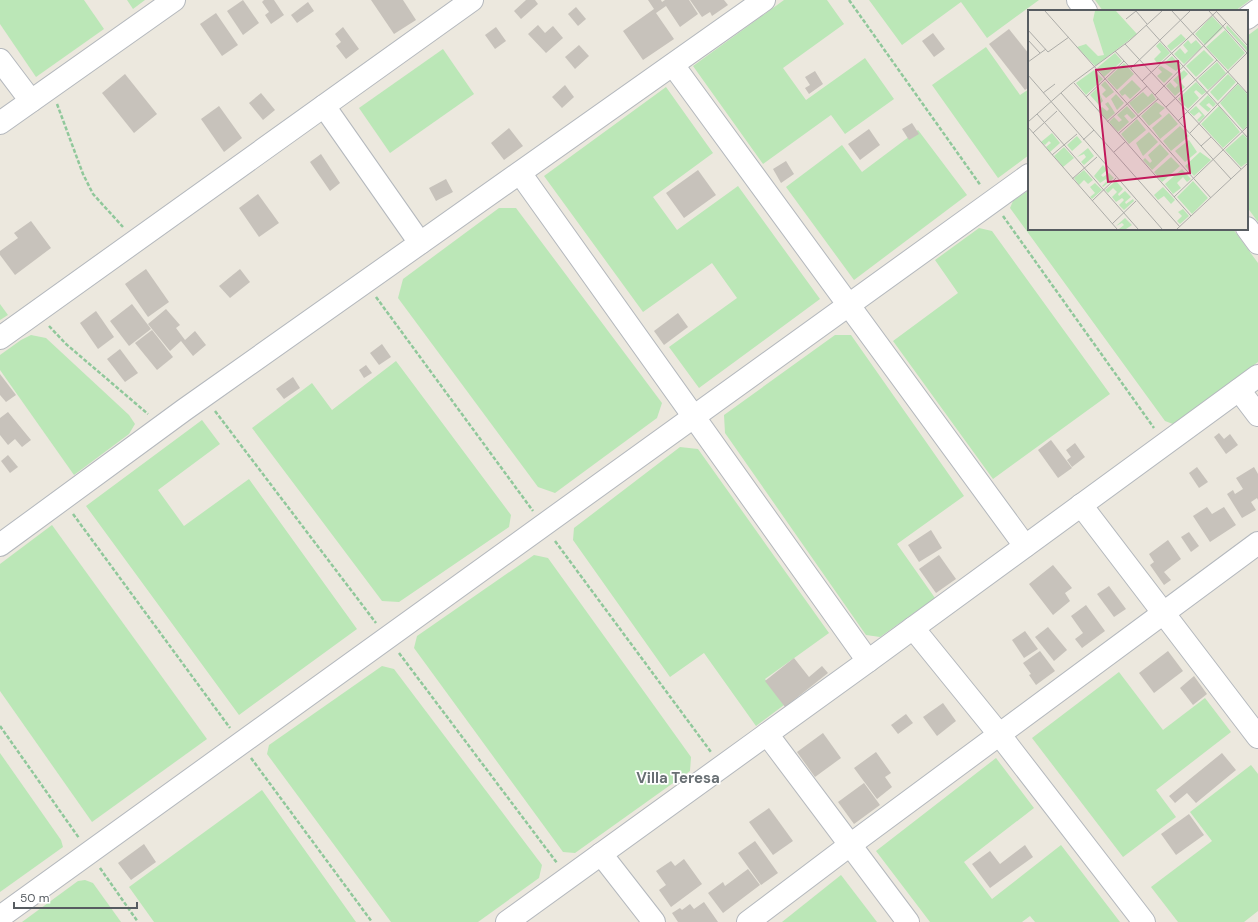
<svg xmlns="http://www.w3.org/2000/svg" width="1258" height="922" viewBox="0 0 1258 922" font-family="'DM Sans',sans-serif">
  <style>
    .green { fill: #bbe7b7 }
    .building { fill: #c7c2bb }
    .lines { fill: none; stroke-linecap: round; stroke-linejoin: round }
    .minor-casing { stroke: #b4b8bd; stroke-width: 24 }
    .path { stroke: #90c89b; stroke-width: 2.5; stroke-dasharray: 4 2; stroke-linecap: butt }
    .minor { stroke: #fff; stroke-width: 22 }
    .labels { text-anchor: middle; stroke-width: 3.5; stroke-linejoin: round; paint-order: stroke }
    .district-label { font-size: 15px; font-weight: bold; fill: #686f73; stroke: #fff }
    .inset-road { fill: none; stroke: #acaca8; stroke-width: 1 }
    .view { fill: #c2185b; fill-opacity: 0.15; stroke: #c2185b; stroke-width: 2 }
    .inset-edge { fill: none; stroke: #575c61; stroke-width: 2 }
  </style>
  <rect width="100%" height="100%" fill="#ece8de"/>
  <g class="green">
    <polygon points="0,0 84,0 104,29 36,77 0,24"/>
    <polygon points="127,0 145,0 133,9"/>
    <polygon points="784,0 827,0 844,24 783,68 806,100 865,58 894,99 845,134 831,115 763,164 693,66"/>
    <polygon points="869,0 1039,0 987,38 961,2 902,45"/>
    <polygon points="1095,0 1250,0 1235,11 1103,11"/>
    <polygon points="1258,28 1258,222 1247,207 1247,36"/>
    <polygon points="986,47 1020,95 1029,89 1029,155 998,178 932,85"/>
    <polygon points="443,49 474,94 390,153 359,108"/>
    <polygon points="666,87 713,153 653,197 677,230 738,186 820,299 699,388 669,347 737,298 712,263 643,312 544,176"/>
    <polygon points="918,130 967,195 854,280 786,187 842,145 862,172"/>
    <polygon points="1029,190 1029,229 1233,229 1258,263 1258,362 1173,424 1165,421 1010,208 1013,201"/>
    <polygon points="499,208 516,208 662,403 657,418 555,493 538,487 398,298 403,279"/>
    <polygon points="979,228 992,231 1110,394 993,479 893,341 958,293 935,260"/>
    <polygon points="0,304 8,315 0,320"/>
    <polygon points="31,335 46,338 129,415 135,424 129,434 74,475 0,370 0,355 21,340"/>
    <polygon points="835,335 851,335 964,496 897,544 935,598 880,637 866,635 725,433 724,415"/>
    <polygon points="396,361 511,515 509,527 399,602 382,601 252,428 312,383 332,410"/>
    <polygon points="202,420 220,444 158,490 184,526 249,479 357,629 239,715 86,506"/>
    <polygon points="680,447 698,449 829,633 765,679 784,705 756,726 704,653 670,677 573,540 574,528"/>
    <polygon points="52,525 207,739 92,822 0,691 0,564"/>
    <polygon points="534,555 548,558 691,757 690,771 575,853 563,852 414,648 417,636"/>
    <polygon points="382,666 394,669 542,865 539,878 478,922 391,922 267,754 269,745"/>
    <polygon points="1119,672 1163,730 1205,698 1231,732 1156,790 1176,817 1123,857 1032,738"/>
    <polygon points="0,753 61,840 63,847 0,892"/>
    <polygon points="996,758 1034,808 964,862 992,899 1061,845 1120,922 1035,922 1030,916 1022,922 930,922 876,851"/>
    <polygon points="1251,765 1258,774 1258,911 1244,922 1178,922 1151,887 1212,841 1190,812"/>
    <polygon points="262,790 356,922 154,922 129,887"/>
    <polygon points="841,875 877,922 782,922"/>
    <polygon points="85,880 93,883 121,922 22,922 78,881"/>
  </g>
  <g class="building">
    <polygon points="243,0 259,23 243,35 227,11"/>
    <polygon points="264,0 274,0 284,15 271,24 265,15 269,12 262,2"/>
    <polygon points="371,0 403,0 416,20 394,34"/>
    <polygon points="526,0 535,0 538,4 521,19 514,11"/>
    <polygon points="648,0 661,0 662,2 665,0 689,0 698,14 680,27 666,6 656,13 674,39 643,60 623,31 654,9"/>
    <polygon points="690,0 724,0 728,5 712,16 710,12 702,17"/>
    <polygon points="308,2 314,11 297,23 291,15"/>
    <polygon points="576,7 586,19 578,26 568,14"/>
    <polygon points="216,13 238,45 222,56 200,24"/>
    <polygon points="538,25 545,33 553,26 563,38 546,53 528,34"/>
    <polygon points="343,27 359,49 346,59 336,46 341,42 335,34"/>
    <polygon points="496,27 506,41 495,49 485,35"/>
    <polygon points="1009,29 1029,54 1029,87 1025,90 989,44"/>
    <polygon points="933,33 945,49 934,57 922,41"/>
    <polygon points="579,45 589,56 575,69 565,57"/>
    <polygon points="815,71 823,84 809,94 805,88 810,85 805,77"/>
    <polygon points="125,74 157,114 134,133 102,93"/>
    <polygon points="565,85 574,97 562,108 552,97"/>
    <polygon points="261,93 275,110 263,120 249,103"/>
    <polygon points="219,106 242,138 224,152 201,119"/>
    <polygon points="912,123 919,134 909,140 902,129"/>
    <polygon points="509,128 523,146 504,160 491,143"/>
    <polygon points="869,129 880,145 860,160 848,144"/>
    <polygon points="321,154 340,183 330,191 310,162"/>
    <polygon points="786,161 794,174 781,183 773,169"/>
    <polygon points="698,170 716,195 684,218 666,193"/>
    <polygon points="446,179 453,192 436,201 429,188"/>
    <polygon points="258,194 279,223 259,237 239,208"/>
    <polygon points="31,221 51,248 15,275 0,255 0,251 18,238 14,233"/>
    <polygon points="146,269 169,302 148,317 125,284"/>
    <polygon points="240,269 250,282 230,298 219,286"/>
    <polygon points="132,304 151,329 129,346 110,321"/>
    <polygon points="166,309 180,325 176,328 185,340 195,331 206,345 193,356 181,341 170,351 148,324"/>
    <polygon points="96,311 114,337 98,349 80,323"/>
    <polygon points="678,313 688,327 664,345 654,331"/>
    <polygon points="152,330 173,357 157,370 135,343"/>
    <polygon points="382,344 391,357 379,365 370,353"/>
    <polygon points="120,349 138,373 125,382 107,359"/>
    <polygon points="366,365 372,373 364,378 359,370"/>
    <polygon points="0,374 16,395 6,402 0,395"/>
    <polygon points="293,377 300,388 284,399 276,389"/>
    <polygon points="8,412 31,440 22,447 15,439 8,445 0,435 0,418"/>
    <polygon points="1219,433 1224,439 1230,434 1238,445 1226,454 1214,437"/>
    <polygon points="1051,440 1072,468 1058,478 1038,450"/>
    <polygon points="1075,443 1085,457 1072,467 1067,460 1071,457 1066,450"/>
    <polygon points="8,455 18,467 10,473 1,461"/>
    <polygon points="1197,467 1208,482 1199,488 1189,473"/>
    <polygon points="1254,467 1258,474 1258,500 1257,498 1251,502 1256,510 1242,518 1227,494 1233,490 1235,494 1243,489 1236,478"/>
    <polygon points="1207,507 1212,514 1224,507 1236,525 1210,542 1193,516"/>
    <polygon points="931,530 942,548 919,562 908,545"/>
    <polygon points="1189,532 1199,546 1191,552 1181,537"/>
    <polygon points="1168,540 1181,559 1164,572 1171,580 1164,585 1150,565 1154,562 1149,554"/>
    <polygon points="939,555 956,579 936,593 919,569"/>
    <polygon points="1053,565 1072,588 1065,593 1070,601 1053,615 1029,584"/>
    <polygon points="1109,586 1126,609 1114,617 1097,594"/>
    <polygon points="1086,605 1105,631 1082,648 1075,639 1083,633 1071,616"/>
    <polygon points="1048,627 1067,650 1054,661 1035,637"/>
    <polygon points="1025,631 1038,649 1024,658 1012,640"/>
    <polygon points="1040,651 1055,671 1036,685 1029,675 1031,674 1023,663"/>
    <polygon points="1168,651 1183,671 1154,693 1139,673"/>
    <polygon points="794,658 809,677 822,666 828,673 785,707 765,681"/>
    <polygon points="1194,676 1207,694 1193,705 1180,688"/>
    <polygon points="943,703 956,721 937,736 923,717"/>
    <polygon points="906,714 913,723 898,734 891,725"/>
    <polygon points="823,733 841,758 815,777 797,752"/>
    <polygon points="876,752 891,773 885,777 892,787 877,799 854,768"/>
    <polygon points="1222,753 1236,770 1196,803 1187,793 1175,803 1169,796"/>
    <polygon points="864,783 880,805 854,824 838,802"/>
    <polygon points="769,808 793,841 773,855 749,822"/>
    <polygon points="1189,814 1204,835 1176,855 1161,834"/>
    <polygon points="755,841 778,873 761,885 738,853"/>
    <polygon points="144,844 156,862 131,880 118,863"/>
    <polygon points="1025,845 1033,857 990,888 972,864 990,851 1000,864"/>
    <polygon points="684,859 702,884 671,907 659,890 666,885 656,871 671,861 675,866"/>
    <polygon points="748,869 760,885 723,913 708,893 723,882 725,886"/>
    <polygon points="704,902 718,922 678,922 672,913 680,908 682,910 690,904 694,909"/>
  </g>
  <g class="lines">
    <g class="minor-casing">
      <g id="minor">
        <polyline points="1078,0 1086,11"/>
        <polyline points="1247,18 1258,10"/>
        <polyline points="0,60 31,101"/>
        <polyline points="673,65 1025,546"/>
        <polyline points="324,106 420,243"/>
        <polyline points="0,123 174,0"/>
        <polyline points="520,173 868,661"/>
        <polyline points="1247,228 1258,243"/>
        <polyline points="0,338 472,0"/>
        <polyline points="1239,390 1258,415"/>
        <polyline points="1081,505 1258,737"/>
        <polyline points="0,545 184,410 764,0"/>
        <polyline points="913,628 999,734 1144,922"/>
        <polyline points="767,734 908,922"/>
        <polyline points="601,854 654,922"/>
        <polyline points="0,917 1029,175"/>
        <polyline points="507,922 868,661 1258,376"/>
        <polyline points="748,922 850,845 1258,543"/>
      </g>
    </g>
    <g class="path">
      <polyline points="849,0 981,186"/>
      <polyline points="57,104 83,174 93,194 123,227"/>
      <polyline points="1003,216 1154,428"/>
      <polyline points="376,297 533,511"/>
      <polyline points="49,326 66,344 148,414"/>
      <polyline points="215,411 376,623"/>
      <polyline points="73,514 230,728"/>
      <polyline points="555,541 711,752"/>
      <polyline points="399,653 557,863"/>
      <polyline points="0,726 79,838"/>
      <polyline points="251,758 372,922"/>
      <polyline points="100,868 138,922"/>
    </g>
    <use href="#minor" class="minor"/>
  </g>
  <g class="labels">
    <g class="district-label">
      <text x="678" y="783">Villa Teresa</text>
    </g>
  </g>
  <g transform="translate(1028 10)">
    <rect width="220" height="220" fill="#ece8de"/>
    <path d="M67 1H88L109 24 67 56 49 37 58 34 70 46 76 45 65 10ZM184 6 195 18 177 35 167 24ZM199 15 220 38 219 41 198 18ZM197 20 217 43 200 60 178 37ZM153 24 158 29 143 41 139 36ZM160 30 163 34 168 30 174 37 156 54 146 44 152 38 157 44 160 41 155 35ZM132 32 142 43 130 54 126 49 133 42 128 36ZM176 40 186 50 168 67 158 56ZM87 43 94 51 76 67 69 58ZM144 46 153 56 148 61 136 53ZM189 52 198 63 180 80 170 69ZM96 53 106 64 89 80 79 69ZM133 56 145 64 136 73 129 66 134 62 130 58ZM66 60 75 69 58 85 48 73ZM156 60 160 64 152 72 157 77 147 86 138 76 142 72 147 78 150 75 145 70ZM200 64 208 72 190 91 182 82ZM104 70 113 79 102 89 97 84 94 86 91 82ZM77 71 86 82 78 88 74 84 78 80 73 75ZM168 72 178 82 174 85 168 80 166 82 171 88 160 99 150 89ZM210 74 220 85V115L215 120 192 93ZM69 78 75 91 71 95 62 85ZM115 82 120 87 124 83 128 89 110 104 101 93ZM88 84 96 93 89 100 83 89ZM180 85 188 94 185 97 181 93 178 95 183 99 180 102 171 94ZM80 92 87 103 79 110 70 100 74 97 79 101 81 99 77 94ZM128 92 137 98 131 103 134 106 121 116 113 106ZM99 96 108 106 104 109 99 104 96 106 101 112 90 122 81 112 86 107 91 112 94 110 89 105ZM168 96 177 106 171 112 169 110 174 105 171 102 166 106 161 102ZM191 96 212 122 195 138 173 114ZM141 103 150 114 132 129 124 118ZM109 109 118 120 101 134 93 124ZM152 116 161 126 143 141 135 131ZM121 122 130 132 115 146 108 133ZM24 123 32 133 22 142 18 137 23 133 21 131 17 135 13 132ZM215 124 220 129V152L213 157 197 140ZM49 126 54 132 44 141 39 135ZM161 130 169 142 157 152 147 141ZM132 134 141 144 124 160 115 150 117 148 122 153 124 151 120 145ZM36 137 46 148 35 157 26 146ZM60 138 66 146 56 155 53 152 58 147 56 144 49 147ZM172 142 183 150 166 166 157 156ZM143 147 152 156 134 172 126 162ZM75 155 79 160 73 165 75 167 81 163 86 168 75 177 74 176 79 171 78 169 72 173 66 166ZM154 159 163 169 159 172 155 167 149 173 153 178 145 184 137 174ZM56 160 65 170 60 174 56 170 51 175 46 168ZM88 171 95 179 90 184 91 186 97 181 103 187 97 192 98 194 105 189 106 191 96 200 91 195 96 190 94 188 88 192 84 187 89 182 85 178 80 183 77 180ZM165 171 180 188 164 204 149 187ZM67 173 74 180 64 189 62 187 67 183 62 177ZM135 177 147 190 143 194 136 186 130 190 126 185ZM155 199 161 206 152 214 149 211 154 206 150 202ZM97 208 104 215 98 219H91L96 215 94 213 88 216Z" fill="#bbe7b7"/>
    <path class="inset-road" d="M17 1 183 188M108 1 119 14M144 1 220 84M181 1 219 43M188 1 220 36M98 9 108 1M118 15 220 128M0 20 20 42 41 27M0 30 12 43M97 34 213 159M87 41 203 169M0 52 18 39M103 58 162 1M0 65 134 219M114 71 188 2M46 73 163 206M15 83 27 74M33 83 152 217M127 85 198 13M58 87 96 51M138 97 189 50M9 104 110 219M150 111 220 42M0 112 43 74 101 31 134 1M79 112 119 76M0 117 89 219M5 123 29 101M162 123 210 73M90 124 130 89M55 130 66 120M173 136 183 127M86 142 97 132M24 145 49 124M44 169 69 147M146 187 220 116M64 191 88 168M84 214 108 191M149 219 220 153"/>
    <path class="view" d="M150 51 162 163 80 172 68 60Z"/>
    <rect width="220" height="220" class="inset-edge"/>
  </g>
  <path d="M14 902v6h123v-6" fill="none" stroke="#575c61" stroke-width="2"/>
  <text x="20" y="902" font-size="12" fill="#575c61" stroke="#ffffff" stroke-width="3" paint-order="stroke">50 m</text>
</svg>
